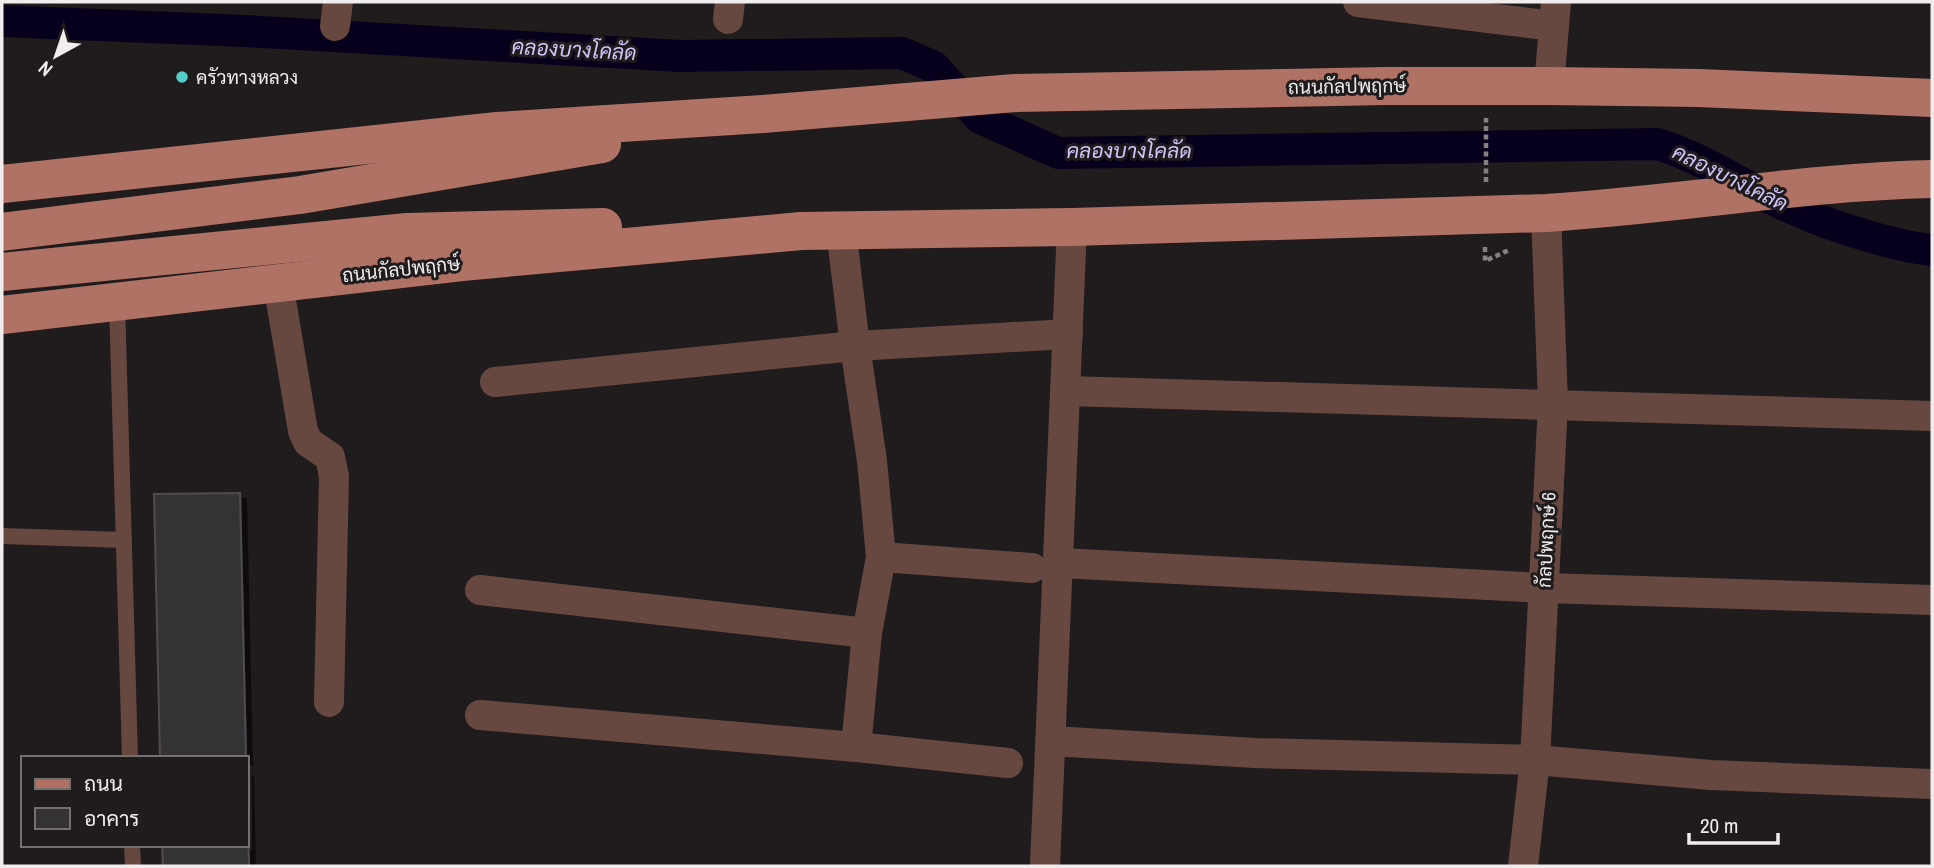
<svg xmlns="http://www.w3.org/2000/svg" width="1934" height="868" viewBox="0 0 1934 868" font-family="'Archivo Narrow',Sarabun,sans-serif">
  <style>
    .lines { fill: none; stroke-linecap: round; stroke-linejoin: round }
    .canal { stroke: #07001d; stroke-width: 32 }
    .building { fill: #353235; stroke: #4f4c4f; stroke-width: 2; filter: url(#shadow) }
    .path { stroke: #858182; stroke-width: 4.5; stroke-dasharray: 5 3.5; stroke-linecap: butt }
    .service { stroke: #664841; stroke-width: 16 }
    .minor { stroke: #664841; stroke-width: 30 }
    .primary { stroke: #af7265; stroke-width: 38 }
    .poi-dot { fill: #54cdc7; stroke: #201b1c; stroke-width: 2.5 }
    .labels { text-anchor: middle; stroke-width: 6; stroke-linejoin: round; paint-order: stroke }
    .poi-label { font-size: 19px; fill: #f1edee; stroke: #201b1c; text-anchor: start }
    .street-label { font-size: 19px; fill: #f1edee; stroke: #201b1c }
    .water-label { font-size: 21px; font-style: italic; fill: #cfc6fc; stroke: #201b1c }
  </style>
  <defs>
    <filter id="shadow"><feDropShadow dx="6" dy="6" stdDeviation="0" flood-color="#0009"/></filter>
  </defs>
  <rect width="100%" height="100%" fill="#201b1c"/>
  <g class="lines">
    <path class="canal" d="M2 21 245 31 680 56 902 53 934 67 980 118 1058 153 1658 144C1708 160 1750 191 1798 211 1834 227 1894 246 1932 250"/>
  </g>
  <g class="building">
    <polygon points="240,493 246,758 160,758 154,494"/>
    <polygon points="247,769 249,866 163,866 162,845 247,845"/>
  </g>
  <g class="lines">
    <g class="path">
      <polyline points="1486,182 1486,118"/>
      <polyline points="1485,247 1485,261 1509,250"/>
    </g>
    <g class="service">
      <polyline points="117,302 130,758"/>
      <polyline points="2,536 124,540"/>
      <polyline points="132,845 133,866"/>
    </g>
    <g class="minor">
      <polyline points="1358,2 1553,26"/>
      <polyline points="728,19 730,2"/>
      <polyline points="335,26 338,2"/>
      <polyline points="1549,86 1556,2"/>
      <polyline points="841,229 855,346 872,461 881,557 867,633 856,747"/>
      <polyline points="278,283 303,431 308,442 330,457 334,476 329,702"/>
      <polyline points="495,382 855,346 1068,334"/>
      <polyline points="1067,391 1932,416"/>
      <polyline points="881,557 1032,568"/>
      <polyline points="1060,563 1544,588 1932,600"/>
      <polyline points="480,590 867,633"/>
      <polyline points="480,715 856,747 1008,763"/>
      <polyline points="1052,741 1255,753 1535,760 1711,775 1932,784"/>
      <polyline points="1045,866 1072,227"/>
      <polyline points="1523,866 1535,760 1553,403 1546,213"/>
    </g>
    <g class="primary">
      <polyline points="2,184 497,131 763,114 1015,93 1386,86 1549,86 1699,88 1932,98"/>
      <polyline points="2,232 300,195 602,144"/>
      <polyline points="2,272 407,232 603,227"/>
      <path d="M2 315 462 262 801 231 1072 227 1546 213C1675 205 1803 182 1932 179"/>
    </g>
  </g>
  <circle class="poi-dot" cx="182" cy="77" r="7"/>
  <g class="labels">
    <g class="poi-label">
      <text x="196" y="84">ครัวทางหลวง</text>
    </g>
    <g class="street-label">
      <text transform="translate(1347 86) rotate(-1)" y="7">ถนนกัลปพฤกษ์</text>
      <text transform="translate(401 269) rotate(-6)" y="7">ถนนกัลปพฤกษ์</text>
      <text transform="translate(1546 540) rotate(-87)" y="7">กัลปพฤกษ์ 6</text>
    </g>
    <g class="water-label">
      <text transform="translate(574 50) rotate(3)" y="7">คลองบางโคลัด</text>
      <text x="1129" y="158">คลองบางโคลัด</text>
      <text transform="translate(1730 178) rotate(26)" y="7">คลองบางโคลัด</text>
    </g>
  </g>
  <rect width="1934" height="868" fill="none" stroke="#f1edee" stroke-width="7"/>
  <rect x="21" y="756" width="228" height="91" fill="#201b1c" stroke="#746f70" stroke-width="2"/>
  <rect x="35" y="779" width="35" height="10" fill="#af7265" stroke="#746f70" stroke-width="2"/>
  <text x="84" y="791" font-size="21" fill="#f1edee">ถนน</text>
  <rect x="35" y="808" width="35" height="21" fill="#353235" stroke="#746f70" stroke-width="2"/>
  <text x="84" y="826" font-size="21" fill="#f1edee">อาคาร</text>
  <g transform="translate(56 56) rotate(220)" stroke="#201b1c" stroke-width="5" paint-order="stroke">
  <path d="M0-5L12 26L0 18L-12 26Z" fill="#f1edee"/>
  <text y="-10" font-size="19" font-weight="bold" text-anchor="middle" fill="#f1edee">N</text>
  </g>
  <path d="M1689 833v10h89v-10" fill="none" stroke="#f1edee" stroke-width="3.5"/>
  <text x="1700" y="833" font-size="21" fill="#f1edee" stroke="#201b1c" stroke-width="5" paint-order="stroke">20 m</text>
</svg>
